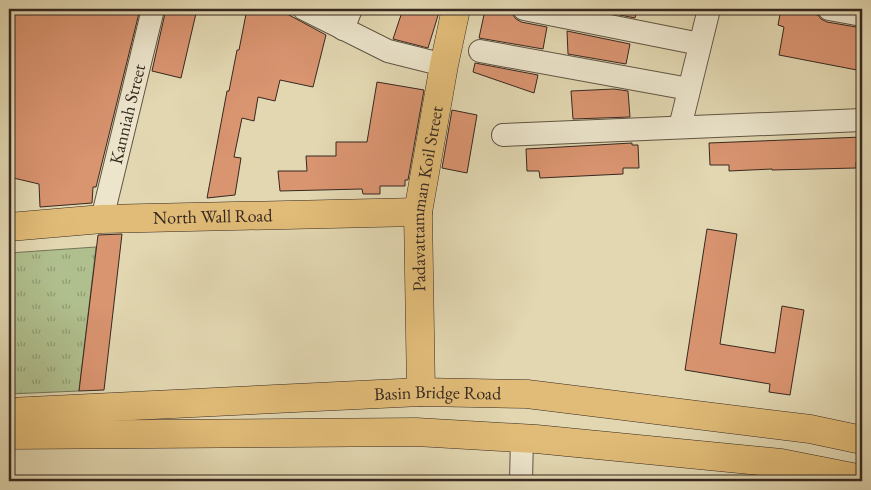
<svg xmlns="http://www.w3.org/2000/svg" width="871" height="490" viewBox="0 0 871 490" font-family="'EB Garamond',serif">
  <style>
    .park { fill: url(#park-tufts); stroke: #737457 }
    .building { fill: #d99470; stroke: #362820 }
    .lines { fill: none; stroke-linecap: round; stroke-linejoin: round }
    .minor-casing { stroke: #615444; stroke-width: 24 }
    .major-casing { stroke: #362820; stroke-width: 29 }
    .minor { stroke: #ece5cc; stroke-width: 22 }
    .major { stroke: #e1bc78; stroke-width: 28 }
    .labels { text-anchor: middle; stroke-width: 4; stroke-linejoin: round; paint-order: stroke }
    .street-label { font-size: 18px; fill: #362820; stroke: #ece5cc }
  </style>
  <defs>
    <pattern id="park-tufts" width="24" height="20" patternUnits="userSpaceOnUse" patternTransform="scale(1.25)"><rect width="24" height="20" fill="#b0bf8e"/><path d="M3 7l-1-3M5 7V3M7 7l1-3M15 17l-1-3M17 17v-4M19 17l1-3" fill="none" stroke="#909b74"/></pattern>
  </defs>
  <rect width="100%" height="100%" fill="#e2d7b1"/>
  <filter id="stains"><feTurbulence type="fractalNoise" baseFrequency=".004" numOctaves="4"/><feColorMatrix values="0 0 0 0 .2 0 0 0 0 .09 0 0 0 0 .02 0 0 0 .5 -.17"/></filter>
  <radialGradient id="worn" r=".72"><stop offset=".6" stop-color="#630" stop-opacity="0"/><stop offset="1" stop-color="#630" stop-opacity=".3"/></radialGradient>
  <polygon class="park" points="96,247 79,391 9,394 9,253"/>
  <g class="building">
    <polygon points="9,9 140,9 96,187 93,187 92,203 40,207 39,184 9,177"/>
    <polygon points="166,9 197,9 181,78 152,71"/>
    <polygon points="247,9 278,9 326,35 313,87 280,80 275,101 258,97 254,121 242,118 234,157 241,158 235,195 207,198 227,91 229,91 237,50 239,50"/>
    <polygon points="403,9 440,9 428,48 393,39"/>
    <polygon points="496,9 511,9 512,14 516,19 521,22 547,27 543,49 479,38 485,10 495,12"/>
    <polygon points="590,9 637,9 635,18"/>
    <polygon points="781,9 818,15 821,19 827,22 862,28 862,71 779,55 784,27 778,25"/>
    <polygon points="567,31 630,44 626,64 568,54"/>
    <polygon points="475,63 538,75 534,93 473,72"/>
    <polygon points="377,82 424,90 408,180 405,180 405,186 380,186 380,194 363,194 362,189 280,191 278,171 307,171 306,156 336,156 336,142 367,142"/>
    <polygon points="614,89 628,91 630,117 573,119 571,91"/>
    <polygon points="452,110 477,115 467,173 442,168"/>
    <polygon points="862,137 862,161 856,162 856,168 772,170 772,169 729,171 729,165 710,165 709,143"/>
    <polygon points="632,143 632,145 638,145 639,168 623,168 623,174 540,178 539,171 527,171 526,149"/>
    <polygon points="707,229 737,234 720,344 775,353 782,306 804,310 790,395 769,392 770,384 685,370"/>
    <polygon points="122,234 104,390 79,391 98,235"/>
  </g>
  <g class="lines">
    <g class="minor-casing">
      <g id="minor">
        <polyline points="304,9 388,51 444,65"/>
        <polyline points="524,9 700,44"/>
        <polyline points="829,9 862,15"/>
        <polyline points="343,29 351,9"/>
        <polyline points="480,51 689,89"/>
        <polyline points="680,127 709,9"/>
        <polyline points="503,135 862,120"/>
        <path id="s1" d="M102 219 153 9"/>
        <polyline points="521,481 522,438"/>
      </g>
    </g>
    <g class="major-casing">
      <g id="major">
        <path id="s2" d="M9 227 102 219 418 212"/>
        <path id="s3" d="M421 392 418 212 444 65 456 9"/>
        <path id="s4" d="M9 412 421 392 527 394 810 429 862 440"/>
        <polyline points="9,435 416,432 536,439 781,463 862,479"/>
      </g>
    </g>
    <use href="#minor" class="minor"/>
    <use href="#major" class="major"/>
  </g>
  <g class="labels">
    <g class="street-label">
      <text dy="6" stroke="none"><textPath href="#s1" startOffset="108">Kanniah Street</textPath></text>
      <text dy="6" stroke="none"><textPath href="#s3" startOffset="194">Padavattamman Koil Street</textPath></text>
      <text dy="6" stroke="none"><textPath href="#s2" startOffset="204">North Wall Road</textPath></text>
      <text dy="6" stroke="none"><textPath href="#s4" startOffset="429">Basin Bridge Road</textPath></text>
    </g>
  </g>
  <rect width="871" height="490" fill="none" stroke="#e2d7b1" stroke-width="30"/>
  <rect x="10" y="10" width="851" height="470" fill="none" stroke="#362820" stroke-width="2.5"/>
  <rect x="15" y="15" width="841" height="460" fill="none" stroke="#362820"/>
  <rect width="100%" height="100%" filter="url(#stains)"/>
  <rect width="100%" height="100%" fill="url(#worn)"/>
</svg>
